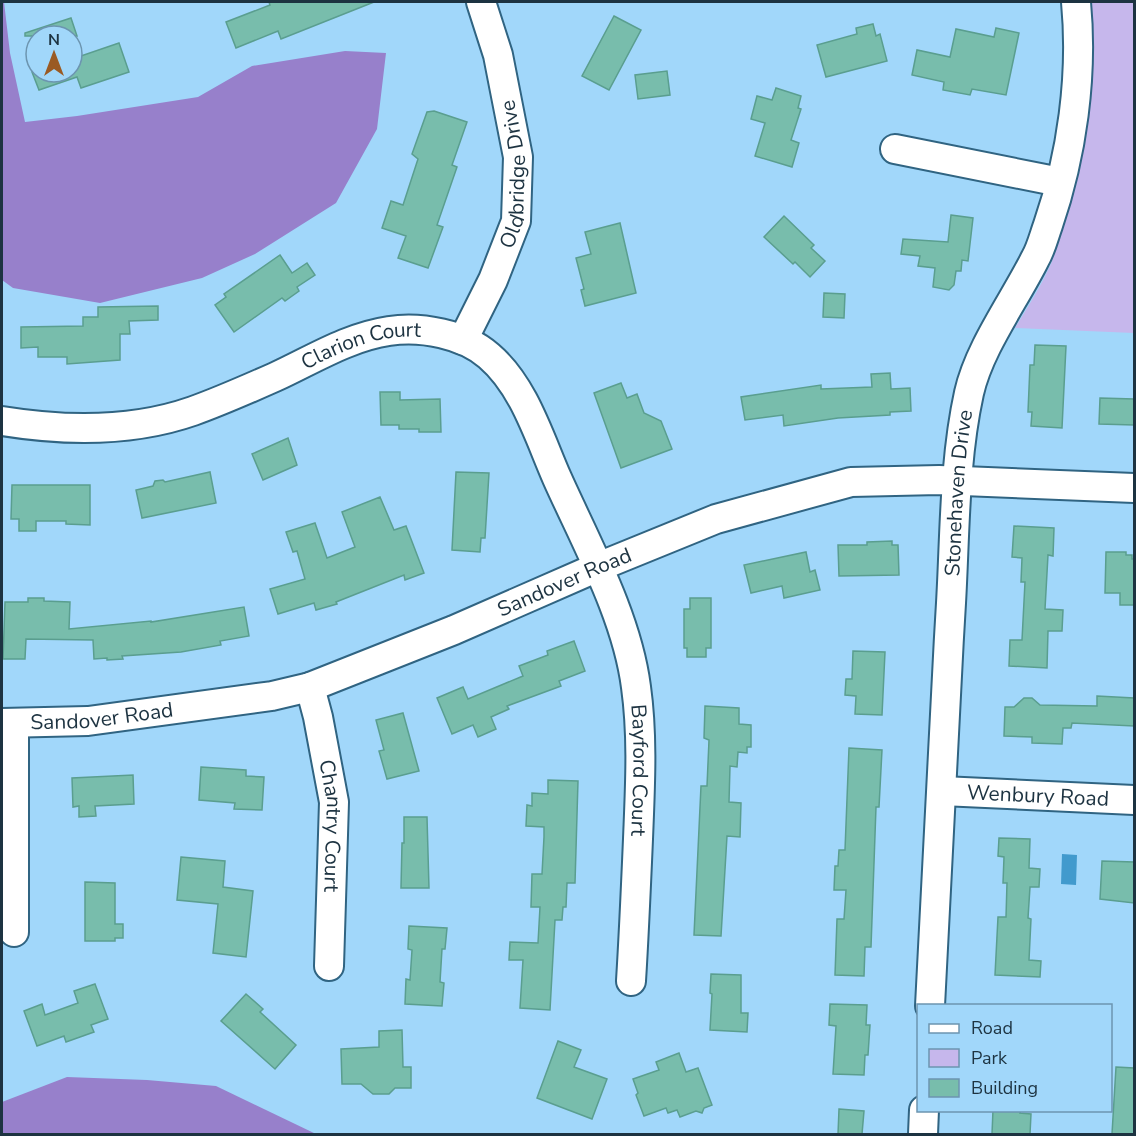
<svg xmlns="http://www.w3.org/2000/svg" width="1136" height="1136" viewBox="0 0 1136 1136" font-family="'Nunito Sans',sans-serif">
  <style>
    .green { fill: #c6b7ec }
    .forest { fill: #9780cb }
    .water { fill: #419acd }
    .building { fill: #78bdac; stroke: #5a9e8f; stroke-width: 1.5 }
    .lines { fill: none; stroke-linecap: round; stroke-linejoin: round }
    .minor-casing { stroke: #306482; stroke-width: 32 }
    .minor { stroke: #fff; stroke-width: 28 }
    .labels { text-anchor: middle; stroke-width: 4.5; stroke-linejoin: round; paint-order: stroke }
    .street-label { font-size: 21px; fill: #1d3341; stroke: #a1d7fa }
  </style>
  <rect width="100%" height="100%" fill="#a1d7fa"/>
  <path class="green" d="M1091 2H1134V333L1015 328C1026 310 1038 291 1047 272 1053 261 1056 249 1059 237 1085 163 1099 80 1091 2Z"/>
  <g class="forest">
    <polygon points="2,2 4,2 10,53 25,122 77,116 198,97 252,66 345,51 386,53 377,129 336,203 255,254 202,278 100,303 13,288 2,280"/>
    <polygon points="67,1077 147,1080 216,1086 316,1134 2,1134 2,1102"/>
  </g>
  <polygon class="water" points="1062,854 1077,855 1076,885 1061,884"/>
  <g class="building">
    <polygon points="269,2 374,2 281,39 278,31 236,48 226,22 270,5"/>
    <polygon points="614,16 641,30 609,90 582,76"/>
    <polygon points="71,18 77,36 25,36 25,33"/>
    <polygon points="873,24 876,36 880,34 887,61 826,77 817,45 857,34 856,28"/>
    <polygon points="996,28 1019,33 1006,95 972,89 970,95 943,90 944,82 912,75 917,50 950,57 956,29 994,37"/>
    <polygon points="119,43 129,72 81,88 77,77 39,90 32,72 72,72 72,59"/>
    <polygon points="667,71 670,95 638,99 635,75"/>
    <polygon points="776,88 801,96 798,108 801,109 791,140 799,143 792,167 755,156 765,123 751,119 757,96 772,100"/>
    <polygon points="434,111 467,122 452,165 457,167 437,225 443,227 428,268 398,258 406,236 382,228 391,201 403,205 418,159 412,154 427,112"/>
    <polygon points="951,215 973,218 968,261 962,260 961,271 956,271 954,285 949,290 933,287 935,268 918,266 920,256 901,254 903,239 948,242"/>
    <polygon points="784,216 814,245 811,248 825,261 810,277 795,262 793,264 764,237"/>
    <polygon points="620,223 636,293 585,306 581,290 584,289 576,258 591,254 585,232"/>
    <polygon points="280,255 292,273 307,263 315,275 297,287 299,291 285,301 282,298 234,332 215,305 226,297 224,294"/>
    <polygon points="824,293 845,294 844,318 823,317"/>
    <polygon points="158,306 158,320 129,321 130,334 120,334 120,360 67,364 67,357 38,357 38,347 21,348 21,327 83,326 83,317 98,317 98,307"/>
    <polygon points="1035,345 1066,346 1062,428 1031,426 1032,412 1028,412 1030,365 1034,365"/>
    <polygon points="890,373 891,389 910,388 911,411 890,412 890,415 838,418 784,426 783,415 745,420 741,397 821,385 821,389 872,387 871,374"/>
    <polygon points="621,383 627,398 637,394 644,413 661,421 672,449 621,468 594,393"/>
    <polygon points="380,392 400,392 400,400 440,399 441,432 419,432 419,429 399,429 399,425 381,425"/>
    <polygon points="1100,398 1134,399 1134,425 1099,424"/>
    <polygon points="288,438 297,465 263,480 252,454"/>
    <polygon points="210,472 216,503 142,518 136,490 153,486 155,481 163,480 165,482"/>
    <polygon points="456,472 489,473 485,538 481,538 480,552 452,550"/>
    <polygon points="12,485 90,485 90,525 66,524 66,521 36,521 36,531 19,531 19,519 11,519"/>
    <polygon points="380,497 394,530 406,526 424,573 405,580 404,575 336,602 337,604 316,610 314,603 278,614 270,589 305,579 297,551 293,552 286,532 315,523 327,558 355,547 342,512"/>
    <polygon points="1014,526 1054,528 1053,556 1048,555 1045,609 1063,610 1062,631 1048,631 1047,668 1009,666 1010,640 1022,640 1025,582 1021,582 1022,558 1012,557"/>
    <polygon points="892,541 892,545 898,545 899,575 839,576 838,545 867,545 867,542"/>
    <polygon points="806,552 810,572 815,570 820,590 784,598 782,586 751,593 744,565"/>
    <polygon points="1106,552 1126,552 1126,555 1132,555 1132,559 1134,559 1134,605 1120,605 1120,593 1105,593"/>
    <polygon points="28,598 44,598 44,601 70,602 69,629 151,621 151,622 244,607 249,636 220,641 221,645 181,652 122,656 123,659 107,660 107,658 94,659 93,640 26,639 25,659 3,659 5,602 28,602"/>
    <polygon points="690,598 711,598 711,648 706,648 706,657 687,657 687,648 684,648 684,609 690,609"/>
    <polygon points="574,641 585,671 559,681 561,686 507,706 509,709 491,717 496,729 478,737 473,725 452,734 437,698 463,687 468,699 523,676 519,666 548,655 547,651"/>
    <polygon points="853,651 885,652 882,715 855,714 856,696 845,695 846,679 852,679"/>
    <polygon points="1097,696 1134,698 1134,726 1072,723 1071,728 1063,728 1062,744 1032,743 1032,737 1004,736 1005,707 1014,707 1024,698 1032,698 1040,705 1097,706"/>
    <polygon points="705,706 739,708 739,724 751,725 751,747 747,747 747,753 738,752 737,767 730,766 729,802 741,803 740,837 727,836 721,936 694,935 701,786 707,786 709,740 704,738"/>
    <polygon points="403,713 419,771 387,779 379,751 384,750 376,720"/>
    <polygon points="849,748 882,750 879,807 876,807 871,947 865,947 864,976 835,975 837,919 844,919 846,890 834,890 835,866 838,866 839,850 845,850"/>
    <polygon points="201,767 246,770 246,776 264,777 262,810 234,809 235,803 199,800"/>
    <polygon points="133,775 134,804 95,806 96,816 79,817 79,806 73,807 72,778"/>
    <polygon points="548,780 578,781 575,883 567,883 566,907 563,907 562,920 555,920 550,1010 520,1008 523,960 509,960 510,942 538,943 540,907 531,907 532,874 542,874 544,837 544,827 526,826 527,805 532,806 532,793 548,794"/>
    <polygon points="404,817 427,817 429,888 401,888 402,843 404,843"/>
    <polygon points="999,838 1030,839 1029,868 1040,869 1039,887 1030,887 1028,918 1031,919 1029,960 1041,961 1040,977 995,975 998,917 1006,917 1007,883 1003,883 1004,857 998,856"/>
    <polygon points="181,857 225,861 223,887 253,891 246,957 213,953 218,904 177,900"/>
    <polygon points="1102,861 1134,862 1134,903 1100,899"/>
    <polygon points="85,882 115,883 115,924 123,924 123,938 115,938 115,941 85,941"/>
    <polygon points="409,926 447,928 445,949 442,949 440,982 444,983 442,1006 405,1004 406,979 410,980 412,950 408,949"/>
    <polygon points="711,974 741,975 741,1013 748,1013 747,1032 710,1030 712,994 710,993"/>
    <polygon points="95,984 108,1019 91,1025 94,1032 66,1042 64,1036 37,1046 24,1011 42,1004 45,1015 78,1003 74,991"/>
    <polygon points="246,994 263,1009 260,1012 296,1045 275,1069 221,1021"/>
    <polygon points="830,1004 867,1005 866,1025 870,1025 868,1055 865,1055 864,1075 833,1074 836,1026 829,1025"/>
    <polygon points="402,1030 403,1067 411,1067 411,1088 395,1088 389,1094 373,1094 361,1084 342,1084 341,1049 379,1047 379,1031"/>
    <polygon points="558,1041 581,1050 574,1067 607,1079 592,1119 537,1098"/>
    <polygon points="679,1053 686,1072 698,1068 712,1105 704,1108 702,1113 696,1111 680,1117 677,1110 668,1113 666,1108 644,1116 636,1095 638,1093 633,1079 659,1070 656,1062"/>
    <polygon points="1116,1067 1134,1068 1134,1134 1112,1134"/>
    <polygon points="839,1109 864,1111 862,1134 838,1134"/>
    <polygon points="993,1110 1021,1110 1020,1113 1031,1114 1030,1134 992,1134"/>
  </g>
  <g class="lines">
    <g class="minor-casing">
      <g id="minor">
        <polyline points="895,149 1060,182"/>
        <path id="s1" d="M463 340 493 280 516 221 518 157 498 55 481 2"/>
        <path id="s2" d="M2 421C64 431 133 432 193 411 221 401 248 389 275 377 312 360 348 337 389 331 421 326 464 334 489 356 524 386 539 437 557 478 586 543 627 616 636 687 643 737 640 788 638 839 636 886 634 933 631 981"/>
        <path id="s3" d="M310 687 318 717 334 802 329 966"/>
        <path id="s4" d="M2 723 88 721 272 696 310 687 454 630 598 567 716 519 851 482 939 480 1134 488"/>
        <path id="s5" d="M942 791 1134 800"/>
        <polyline points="14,932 14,723"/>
        <path id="s6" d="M930 1006C937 871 943 737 951 603 955 534 954 461 969 393 979 348 1014 301 1035 259 1041 249 1044 236 1048 225 1072 155 1083 76 1076 2"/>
        <polyline points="923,1134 924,1110"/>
      </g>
    </g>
    <use href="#minor" class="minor"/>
  </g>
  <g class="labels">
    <g class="street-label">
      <text dy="7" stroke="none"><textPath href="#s1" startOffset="177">Oldbridge Drive</textPath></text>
      <text dy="7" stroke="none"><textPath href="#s2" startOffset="375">Clarion Court</textPath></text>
      <text dy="7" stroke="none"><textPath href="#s6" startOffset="514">Stonehaven Drive</textPath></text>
      <text dy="7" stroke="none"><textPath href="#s4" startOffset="586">Sandover Road</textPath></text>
      <text dy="7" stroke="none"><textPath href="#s4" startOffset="100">Sandover Road</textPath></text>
      <text dy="7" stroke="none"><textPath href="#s2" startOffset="960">Bayford Court</textPath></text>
      <text dy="7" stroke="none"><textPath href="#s5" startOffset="96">Wenbury Road</textPath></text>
      <text dy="7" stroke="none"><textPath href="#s3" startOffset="141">Chantry Court</textPath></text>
    </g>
  </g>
  <rect width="1136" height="1136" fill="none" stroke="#1d3341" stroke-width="6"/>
  <rect x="917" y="1004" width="195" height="108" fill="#a1d7fa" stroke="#6c95b0" stroke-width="1.5"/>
  <rect x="929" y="1024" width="30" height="9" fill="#ffffff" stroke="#6c95b0" stroke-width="1.5"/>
  <text x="971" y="1034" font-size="18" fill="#1d3341">Road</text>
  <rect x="929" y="1049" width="30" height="18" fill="#c6b7ec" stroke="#6c95b0" stroke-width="1.5"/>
  <text x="971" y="1064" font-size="18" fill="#1d3341">Park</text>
  <rect x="929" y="1079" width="30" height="18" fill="#78bdac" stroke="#6c95b0" stroke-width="1.5"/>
  <text x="971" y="1094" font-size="18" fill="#1d3341">Building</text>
  <g transform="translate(54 54)"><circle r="28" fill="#a1d7fa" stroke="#6c95b0" stroke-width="1.5"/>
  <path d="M0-4.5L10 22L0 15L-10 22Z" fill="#9a5a23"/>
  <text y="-9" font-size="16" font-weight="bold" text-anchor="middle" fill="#1d3341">N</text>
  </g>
</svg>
